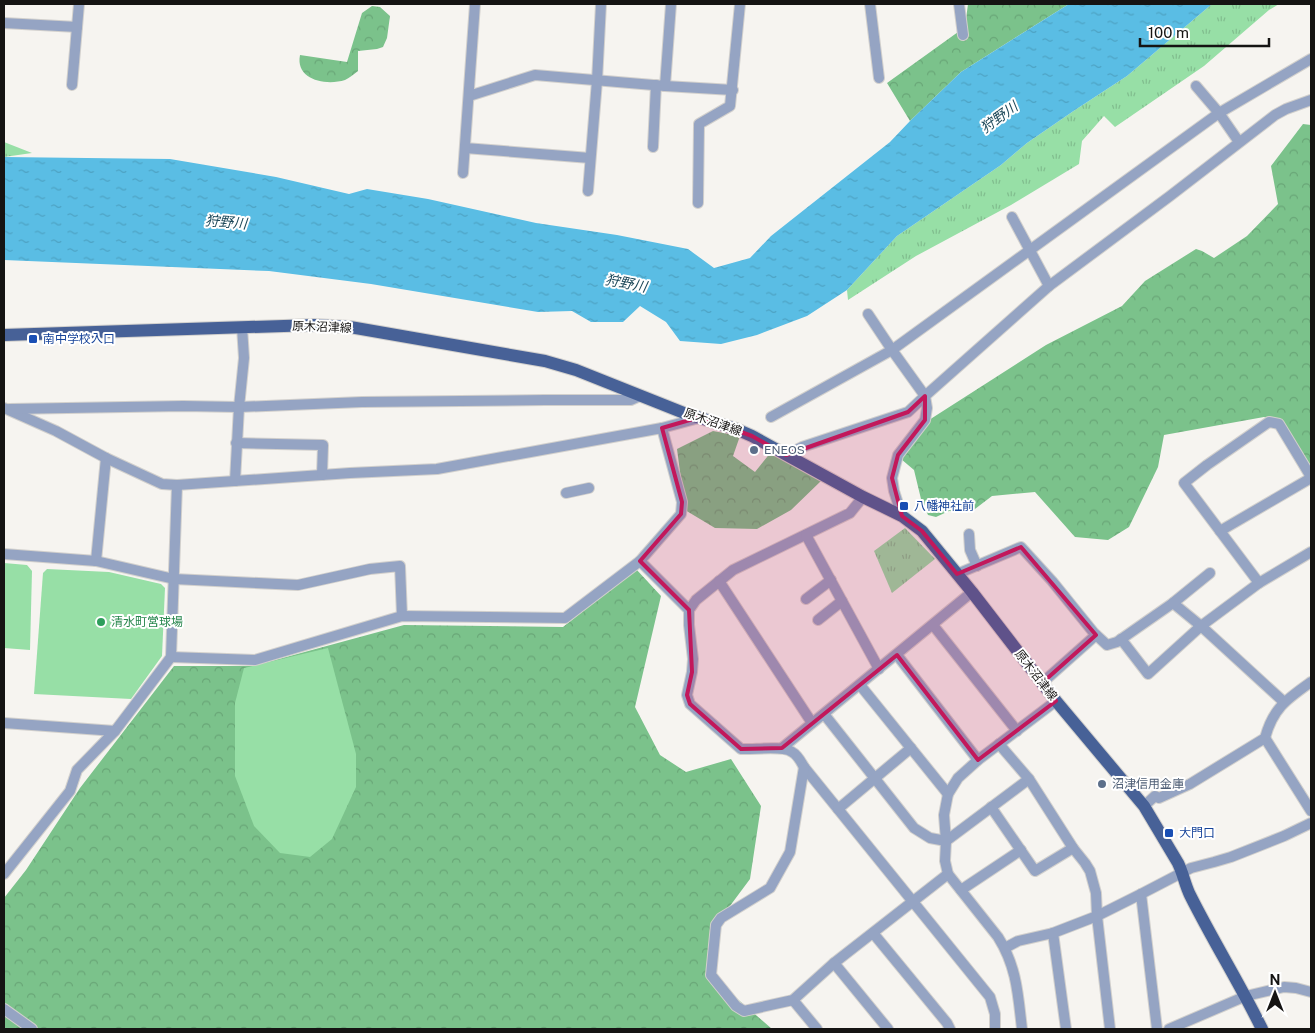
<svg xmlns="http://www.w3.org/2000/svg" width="1315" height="1033" viewBox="0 0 1315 1033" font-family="'Public Sans','Noto Sans JP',sans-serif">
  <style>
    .grass { fill: url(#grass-tufts) }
    .forest { fill: url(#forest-crowns) }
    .pitch { fill: #97dfa6 }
    .water { fill: url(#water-ripples) }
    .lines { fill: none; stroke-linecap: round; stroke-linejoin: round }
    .minor-casing { stroke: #d2d0cd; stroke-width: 12 }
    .major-casing { stroke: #d2d0cd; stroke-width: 14 }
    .minor { stroke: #95a4c3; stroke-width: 10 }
    .major { stroke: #476197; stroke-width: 12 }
    .marked { fill: #c2185b; fill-opacity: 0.2; stroke: #c2185b; stroke-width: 4; stroke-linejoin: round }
    .transit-dot { fill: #1a4fb4; stroke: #fff; stroke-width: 2 }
    .service-dot { fill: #5c6f8a; stroke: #fff; stroke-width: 2 }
    .leisure-dot { fill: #2e9e5b; stroke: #fff; stroke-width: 2 }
    .labels { text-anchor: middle; stroke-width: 4; stroke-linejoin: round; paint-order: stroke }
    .street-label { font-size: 12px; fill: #151413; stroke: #fff }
    .transit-label { font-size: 12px; fill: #164399; stroke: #fff; text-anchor: start }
    .service-label { font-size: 12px; fill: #4e5e75; stroke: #fff; text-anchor: start }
    .leisure-label { font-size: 12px; fill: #27864d; stroke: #fff; text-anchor: start }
    .water-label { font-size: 14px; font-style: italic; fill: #1d4859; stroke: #fff }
  </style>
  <defs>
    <pattern id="grass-tufts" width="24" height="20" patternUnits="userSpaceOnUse" patternTransform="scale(1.25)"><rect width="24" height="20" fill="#97dfa6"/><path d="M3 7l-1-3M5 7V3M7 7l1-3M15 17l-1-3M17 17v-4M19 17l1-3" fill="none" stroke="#81be8e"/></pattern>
    <pattern id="forest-crowns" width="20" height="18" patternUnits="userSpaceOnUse" patternTransform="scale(1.25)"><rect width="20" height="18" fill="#7bc28b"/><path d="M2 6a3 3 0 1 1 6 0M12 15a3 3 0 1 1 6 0" fill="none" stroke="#69a677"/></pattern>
    <pattern id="water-ripples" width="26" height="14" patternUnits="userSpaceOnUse" patternTransform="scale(1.25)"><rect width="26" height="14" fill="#5abde4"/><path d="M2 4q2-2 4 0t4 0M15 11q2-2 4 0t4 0" fill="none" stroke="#4da2c3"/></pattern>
  </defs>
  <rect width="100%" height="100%" fill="#f6f4f0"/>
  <g class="grass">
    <polygon points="1212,4 1279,4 1269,10 1204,66 1115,127 1104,116 1082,141 1079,164 1011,205 916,256 848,300 847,290 897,236 1001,165 1027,143 1075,110 1127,76"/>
    <polygon points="4,142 32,153 4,157"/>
    <polygon points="905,528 935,559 892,593 874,551"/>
  </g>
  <g class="forest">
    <polygon points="968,4 1069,4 961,72 910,121 887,83 965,27"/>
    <path d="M372 6 380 7 390 16 387 38 383 47 377 49 358 51V71C354 74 349 78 345 80 326 86 295 80 300 55L347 62 362 13Z"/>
    <polygon points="1303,124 1311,125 1311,466 1282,423 1264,417 1164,435 1158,467 1129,527 1108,540 1075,537 1035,492 992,496 971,512 949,511 936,517 928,515 921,499 914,470 901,459 929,420 1046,345 1122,306 1145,281 1196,249 1202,251 1214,258 1247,236 1278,204 1271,166"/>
    <polygon points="713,431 740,436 733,456 755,472 771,452 821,481 791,510 757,529 715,528 685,510 677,449"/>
    <polygon points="636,569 661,596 635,707 660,755 686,772 731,759 761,806 750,879 721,918 712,965 719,983 772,1029 4,1029 4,898 26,870 80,788 174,666 253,666 404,625 563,627"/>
  </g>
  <g class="pitch">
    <polygon points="4,563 27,565 32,571 30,650 4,648"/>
    <polygon points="47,569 109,572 161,584 165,588 162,656 131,699 34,694 43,573"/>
    <polygon points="328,648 356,754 356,787 332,839 310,857 280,853 254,826 235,776 235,703 244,668"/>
  </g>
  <polygon class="water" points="1069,4 1212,4 1127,76 1075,110 1027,143 1001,165 897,236 847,290 807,316 757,335 721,344 680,341 666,322 640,306 623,322 591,322 572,311 538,312 371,284 269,271 4,260 4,157 170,159 276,177 349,194 367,189 428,199 536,223 617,235 688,249 714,268 750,258 771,236 890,142 910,121 961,72"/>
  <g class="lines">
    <g class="minor-casing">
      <g id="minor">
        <polyline points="870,4 879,78"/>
        <polyline points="959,4 963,35"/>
        <polyline points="4,23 77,27"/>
        <polyline points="72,85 79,4"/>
        <polyline points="665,86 733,90"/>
        <polyline points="1196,86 1219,113 1239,142"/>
        <polyline points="469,96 535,75 665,86 671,4"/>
        <polyline points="653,147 656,85"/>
        <polyline points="465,148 590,158"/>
        <polyline points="463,173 475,4"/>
        <polyline points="588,191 597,81 601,4"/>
        <polyline points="698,203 699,124 730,106 740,4"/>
        <polyline points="1012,217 1049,286"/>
        <polyline points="4,408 56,431 106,458 162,484 177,485 350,473 437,469 662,428 699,418"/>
        <polyline points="9,409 183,406 239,407 362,402 545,400 631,400 640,396"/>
        <polyline points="771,417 892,350 868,314"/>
        <polyline points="236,443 323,445 322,475"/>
        <polyline points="786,455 802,447 908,412 925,396 892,350 1219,113 1311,59"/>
        <polyline points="235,481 239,407 244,358 242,327"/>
        <polyline points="566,493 589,488"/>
        <path d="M863 497 850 513 733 570 696 600 689 610V625L693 659 692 672 687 695 690 704 741 749C753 750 783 745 792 752 798 755 801 762 804 767L990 997 995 1014V1029"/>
        <polyline points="902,516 894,491 892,478 898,455 925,420 927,408 925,396 1049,286 1170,196 1275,115 1286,109 1311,100"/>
        <polyline points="1220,531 1311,478"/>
        <polyline points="969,534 970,550 977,566"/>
        <polyline points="806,535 879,669"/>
        <polyline points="4,554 96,561 174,579 298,585 370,569 400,566 402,616"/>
        <polyline points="96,561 106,458"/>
        <polyline points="640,561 689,610"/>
        <polyline points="957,574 1021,547 1052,581 1094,633 1107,645 1117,642 1173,603 1201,626 1284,702"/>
        <polyline points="719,581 812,723"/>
        <polyline points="1259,583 1184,483 1207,465 1269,422 1279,424 1311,477"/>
        <polyline points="806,599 831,580"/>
        <polyline points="1173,603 1210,573"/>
        <polyline points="818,620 842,601"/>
        <polyline points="933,625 1017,731"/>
        <polyline points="1121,639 1148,674 1201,626 1259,583 1311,552"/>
        <polyline points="897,655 978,760"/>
        <polyline points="171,657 255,660 402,616 565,618 640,561 681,514 682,502 662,428"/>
        <polyline points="1042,683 1096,635"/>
        <polyline points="860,685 948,794"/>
        <polyline points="824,714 914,828 930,838 946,841 1029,779"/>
        <polyline points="4,723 115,731 171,657 177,485"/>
        <polyline points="1265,738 1311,811"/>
        <polyline points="999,744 1029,779 1073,848 1085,863 1090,871 1096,893 1097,916 1110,1029"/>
        <polyline points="782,748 972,592"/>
        <polyline points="804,767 790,852 770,888 721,918 716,925 711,975 736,1006 744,1011 793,1000 834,963 948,874"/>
        <path d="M1144 806 1155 796 1159 798 1190 784 1265 738C1273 708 1287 699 1311 682"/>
        <polyline points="991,807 1035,871 1073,848"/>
        <polyline points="838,809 911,748"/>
        <polyline points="4,874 70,791 77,770 115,731"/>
        <polyline points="961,890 1021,850"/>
        <polyline points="1141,894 1157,1029"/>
        <polyline points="873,933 947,1023 950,1029"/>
        <polyline points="1053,933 1066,1029"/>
        <polyline points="1005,948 1018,941 1053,933 1097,916 1141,894 1191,868 1214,862 1231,857 1284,836 1311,823"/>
        <polyline points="834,963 888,1029"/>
        <polyline points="793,1000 817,1029"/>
        <polyline points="4,1009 32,1029"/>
        <path d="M1022 1029C1018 995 1017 967 998 937L948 874 945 861 946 841 944 815 948 794 958 778 978 760 1056 701"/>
        <polyline points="1169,1029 1246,996 1284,987 1296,988 1311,992"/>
      </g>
    </g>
    <g class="major-casing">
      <path id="major" d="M4 335 314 325 350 327 545 361 576 370 684 413 736 429 752 436 863 497 902 516 922 531 972 592 1056 701 1144 806 1178 863C1183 873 1185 885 1190 895 1213 941 1240 984 1262 1029"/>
    </g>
    <use href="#minor" class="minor"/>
    <use href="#major" class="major"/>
  </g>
  <path class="marked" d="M925 396V420L898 455 892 478 902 516 922 531 957 574 1021 547 1096 635 1042 683 1056 701 978 760 897 655 782 748 741 749 690 704 687 695 692 672 689 610 640 561 681 514 682 502 662 428 700 417 752 436 786 455 908 412Z"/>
  <g class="transit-dot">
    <rect x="28" y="334" width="10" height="10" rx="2.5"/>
    <rect x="899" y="501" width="10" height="10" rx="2.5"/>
    <rect x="1164" y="828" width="10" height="10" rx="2.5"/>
  </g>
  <g class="service-dot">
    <circle cx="754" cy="450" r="5"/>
    <circle cx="1102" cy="784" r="5"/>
  </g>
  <circle class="leisure-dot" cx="101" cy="622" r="5"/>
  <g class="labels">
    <g class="street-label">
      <text transform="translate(322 327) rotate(2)" y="4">原木沼津線</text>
      <text transform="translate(713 422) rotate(19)" y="4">原木沼津線</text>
      <text transform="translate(1036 675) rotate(52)" y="4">原木沼津線</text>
    </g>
    <g class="transit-label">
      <text x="43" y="343">南中学校入口</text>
      <text x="914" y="510">八幡神社前</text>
      <text x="1179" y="837">大門口</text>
    </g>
    <g class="service-label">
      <text x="764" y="454">ENEOS</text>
      <text x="1112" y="788">沼津信用金庫</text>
    </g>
    <g class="leisure-label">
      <text x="111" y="626">清水町営球場</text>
    </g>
    <g class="water-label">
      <text transform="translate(999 117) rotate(-36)" y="5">狩野川</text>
      <text transform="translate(226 222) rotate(5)" y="5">狩野川</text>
      <text transform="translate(626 283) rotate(11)" y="5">狩野川</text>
    </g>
  </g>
  <rect width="1315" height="1033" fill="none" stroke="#151413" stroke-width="10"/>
  <g transform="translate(1275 993)" stroke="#ffffff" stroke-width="4" paint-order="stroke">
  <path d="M0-4L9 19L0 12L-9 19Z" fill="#151413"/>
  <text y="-8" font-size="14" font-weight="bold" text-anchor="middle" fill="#151413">N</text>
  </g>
  <path d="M1140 38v8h129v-8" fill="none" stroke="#151413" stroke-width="2.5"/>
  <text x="1148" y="38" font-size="15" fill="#151413" stroke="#ffffff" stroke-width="4" paint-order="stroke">100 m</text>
</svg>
